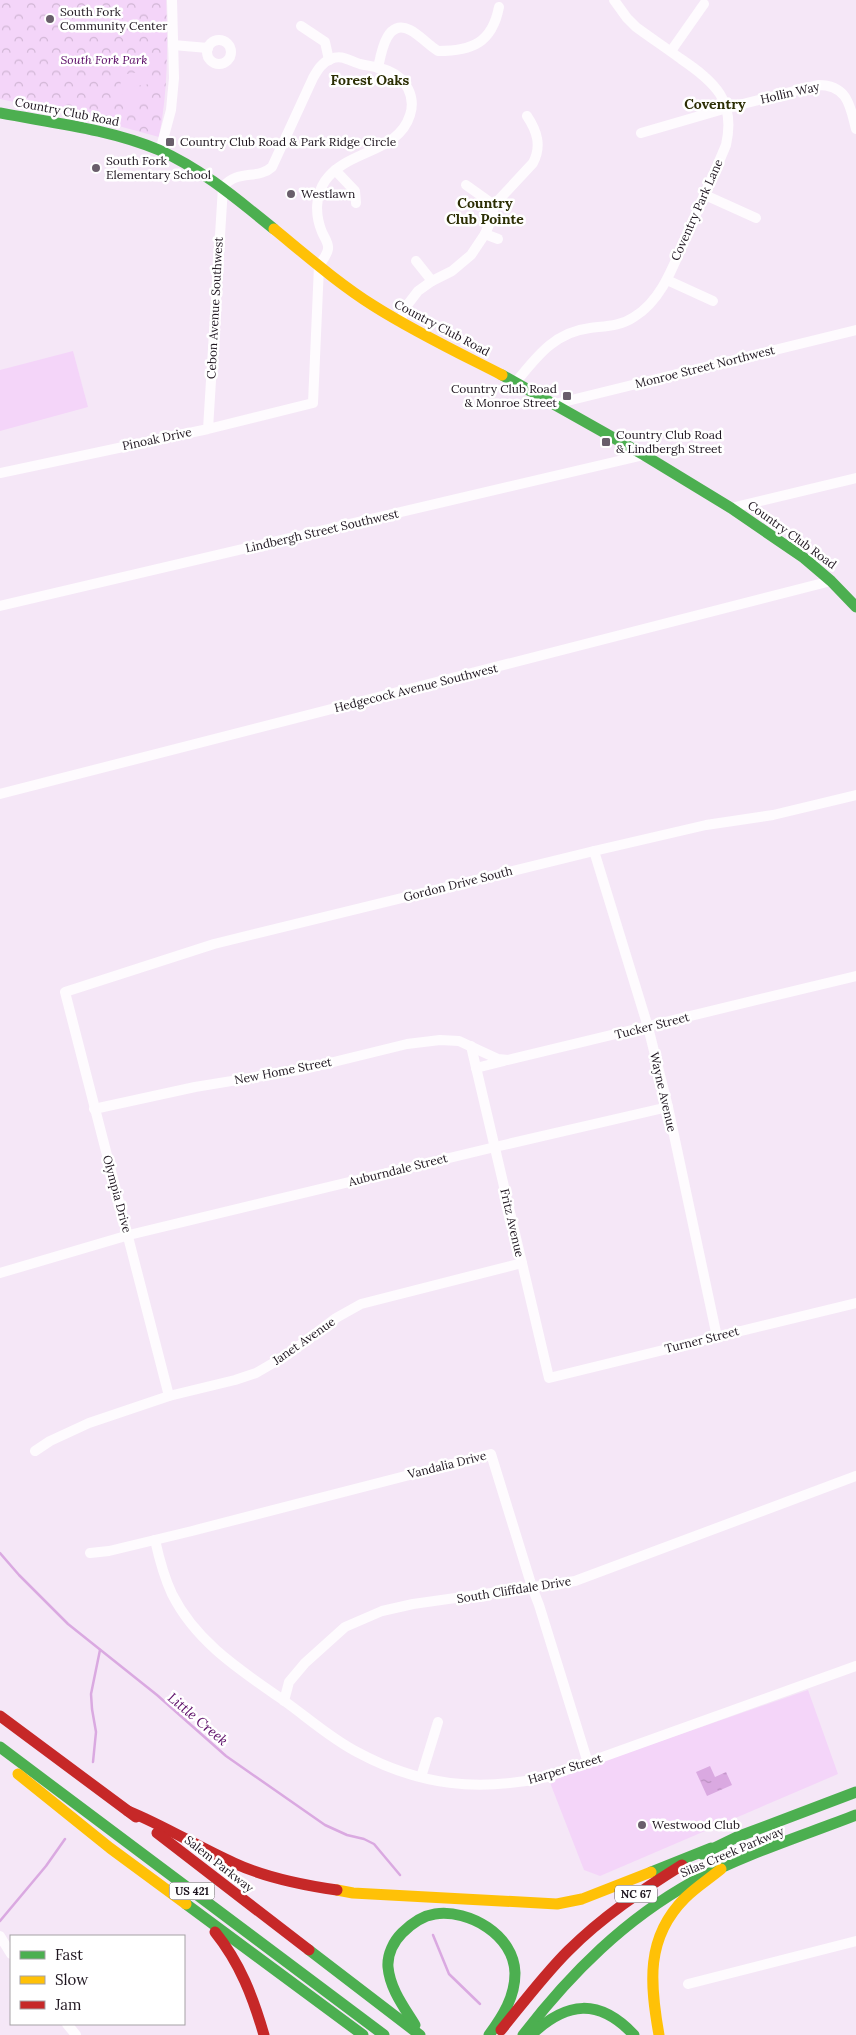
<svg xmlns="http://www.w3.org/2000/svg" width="856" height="2035" viewBox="0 0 856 2035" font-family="Lora,serif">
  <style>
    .park { fill: url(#park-crowns) }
    .garden { fill: #f4d5f9 }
    .water { fill: url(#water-ripples) }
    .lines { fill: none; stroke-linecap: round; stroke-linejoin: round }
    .stream { stroke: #daa9e1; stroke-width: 2.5 }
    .street { stroke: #fefbfe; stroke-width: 10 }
    .fast { stroke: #4caf50; stroke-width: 11 }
    .slow { stroke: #ffc107; stroke-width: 11 }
    .jam { stroke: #c62828; stroke-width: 11 }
    .poi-dot { fill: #695e6b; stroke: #fff; stroke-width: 2 }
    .labels { text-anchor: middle; stroke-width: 5; stroke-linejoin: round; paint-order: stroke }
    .shield { fill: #fff; stroke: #625b62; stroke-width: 1 }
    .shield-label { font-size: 11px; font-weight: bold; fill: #1e151f }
    .poi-label { font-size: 12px; fill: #1e151f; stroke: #fff; text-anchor: start }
    .park-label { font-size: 12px; font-style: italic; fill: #580764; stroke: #fff }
    .street-label { font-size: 12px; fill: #1e151f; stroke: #fff }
    .neighbourhood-label { font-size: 14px; font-weight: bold; fill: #2c2e04; stroke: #fff }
    .water-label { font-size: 14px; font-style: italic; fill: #5b0b67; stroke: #fff }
  </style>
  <defs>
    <pattern id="park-crowns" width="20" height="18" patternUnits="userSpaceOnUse" patternTransform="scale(1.25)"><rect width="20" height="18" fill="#f4d5f9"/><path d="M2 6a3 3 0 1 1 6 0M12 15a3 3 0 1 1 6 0" fill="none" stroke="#d1b6d5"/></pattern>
    <pattern id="water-ripples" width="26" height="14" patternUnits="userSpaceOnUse" patternTransform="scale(1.25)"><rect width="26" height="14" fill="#daa9e1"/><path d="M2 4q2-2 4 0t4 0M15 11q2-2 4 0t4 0" fill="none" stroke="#bb91c1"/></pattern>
  </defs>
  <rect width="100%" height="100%" fill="#f5e7f7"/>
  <path class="park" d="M0 0H166C168 46 168 92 159 137L89 118 0 99Z"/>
  <g class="garden">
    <polygon points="145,54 147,67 119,71 117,58"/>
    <polygon points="148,71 150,84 121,88 120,75"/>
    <polygon points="150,88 152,102 124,106 122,92"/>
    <polygon points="73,351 88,407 0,431 0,370"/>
    <polygon points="808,1690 838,1774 600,1876 584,1870 549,1780"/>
  </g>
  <polygon class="water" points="710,1766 715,1777 726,1772 732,1785 707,1796 696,1772"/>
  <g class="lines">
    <g class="stream">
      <polyline points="0,1553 19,1575 68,1624 157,1695 226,1756 325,1825 347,1835 364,1839 374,1844 400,1875"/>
      <polyline points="93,1762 96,1732 92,1709 91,1694 100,1650"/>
      <polyline points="0,1921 46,1866 65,1839"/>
      <polyline points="433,1935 449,1974 480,2004"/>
    </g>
    <g class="street">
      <polyline points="301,26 325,42 329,60"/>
      <circle cx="219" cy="52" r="12"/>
      <polyline points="173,45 208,48"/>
      <polyline points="671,51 704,4"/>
      <path d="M378 68C381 54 386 18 410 30 420 35 428 45 438 51 472 51 492 43 499 7"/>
      <path d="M641 133 727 108 818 85C848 85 850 106 856 129"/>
      <polyline points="160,151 171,110 174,78 172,0"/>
      <polyline points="335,170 355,191 356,203"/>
      <polyline points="466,185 494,205"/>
      <polyline points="705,195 756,218"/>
      <polyline points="485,234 498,239"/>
      <polyline points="416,261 432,281"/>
      <polyline points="667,280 713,301"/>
      <path d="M400 322 405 308 418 291 432 281 452 271 471 255 485 234 491 220 494 205 533 163C542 146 537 131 527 116"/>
      <path d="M516 382C537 356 555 332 590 328 606 326 621 326 634 317 663 300 675 261 688 232 701 203 714 174 726 145 736 101 715 82 681 59 666 48 651 38 636 27L627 18 614 0"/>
      <polyline points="555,404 856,330"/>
      <path d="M0 473 208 429 313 403 319 266C322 261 327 255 328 249 329 243 324 237 322 232 315 215 315 196 325 181 347 149 398 154 410 115 416 97 406 78 389 71 380 67 369 66 360 64 349 61 342 54 331 59 322 62 317 71 313 78L272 167C258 180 237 169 223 187L208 429"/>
      <polyline points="731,508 856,478"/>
      <polyline points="0,606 644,455"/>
      <polyline points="0,794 831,581"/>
      <polyline points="594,851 648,1027 668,1107 717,1337"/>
      <polyline points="471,1046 549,1378 856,1303"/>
      <polyline points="476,1068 504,1061"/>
      <polyline points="94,1109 195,1087 305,1069 407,1044 440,1040 459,1041 498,1059 508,1060 856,976"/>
      <polyline points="0,1273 129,1235 495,1147 668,1107"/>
      <polyline points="169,1396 65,992 214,944 594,851 706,825 773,815 856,795"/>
      <polyline points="35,1451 50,1441 89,1423 169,1396 235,1380 256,1373 287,1355 336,1318 361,1304 522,1263"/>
      <path d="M155 1540C159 1558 164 1577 172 1594 196 1642 240 1670 283 1700 307 1717 330 1738 357 1752 420 1786 478 1792 547 1777L856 1666"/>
      <polyline points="90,1553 109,1551 192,1531 491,1454 532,1587 539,1605 588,1763"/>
      <polyline points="284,1701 289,1682 305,1663 345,1627 382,1611 413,1604 575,1581 856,1476"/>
      <polyline points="421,1777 438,1722"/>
      <polyline points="0,1936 11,1954"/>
      <polyline points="688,1984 856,1941"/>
      <polyline points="67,2024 76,2035"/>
    </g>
    <g class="fast">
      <path d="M0 113C53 123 109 129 159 150 202 169 238 200 274 229"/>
      <polyline points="502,375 644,455 731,508 804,558 831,581 856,607"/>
      <polyline points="0,1747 384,2035"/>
      <polyline points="702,1854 737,1837 856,1792"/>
      <polyline points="651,1872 711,1848"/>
      <polyline points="186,1904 363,2035"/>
      <polyline points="309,1950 420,2035"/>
      <path d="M415 2025C404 2007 390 1989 388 1967 387 1954 394 1941 402 1933 411 1924 421 1916 435 1914 469 1909 514 1935 515 1973 515 1997 503 2016 489 2035"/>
      <path d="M523 2035C571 1973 625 1919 694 1881 745 1854 802 1836 856 1815"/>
      <path d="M531 2035C567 2001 599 1998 634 2035"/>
    </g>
    <g class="slow">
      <path d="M274 229C307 256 339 284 374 306 415 332 459 353 502 375"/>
      <polyline points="18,1774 110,1848 186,1904"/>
      <polyline points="337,1890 353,1893 557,1904 582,1899 651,1872"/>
      <path d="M659 2035C650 1984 645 1938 685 1898 696 1887 709 1879 721 1869"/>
    </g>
    <g class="jam">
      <polyline points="0,1716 136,1817"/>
      <path d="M128 1811C165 1826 198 1847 234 1863 266 1878 302 1885 337 1890"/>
      <polyline points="157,1833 309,1950"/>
      <path d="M215 1932C240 1963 253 1997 264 2035"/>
      <path d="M501 2030C523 2003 544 1975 568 1951 602 1917 642 1890 682 1865"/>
    </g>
  </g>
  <g class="poi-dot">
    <circle cx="50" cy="19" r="5"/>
    <rect x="165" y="137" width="10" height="10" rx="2.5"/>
    <circle cx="96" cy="168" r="5"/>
    <circle cx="291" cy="194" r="5"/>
    <rect x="562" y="391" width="10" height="10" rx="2.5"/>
    <rect x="601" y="437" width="10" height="10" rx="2.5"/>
    <circle cx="642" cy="1825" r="5"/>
  </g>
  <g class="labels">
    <g class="shield">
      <rect x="169.5" y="1882.5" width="45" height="17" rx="4"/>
      <rect x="615" y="1885.5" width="42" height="17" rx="4"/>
    </g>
    <g class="shield-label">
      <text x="192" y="1895">US 421</text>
      <text x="636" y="1898">NC 67</text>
    </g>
    <g class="poi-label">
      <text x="60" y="16">South Fork<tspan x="60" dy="14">Community Center</tspan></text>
      <text x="180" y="146">Country Club Road &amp; Park Ridge Circle</text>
      <text x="106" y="165">South Fork<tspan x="106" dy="14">Elementary School</tspan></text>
      <text x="301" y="198">Westlawn</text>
      <text x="557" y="393" text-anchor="end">Country Club Road<tspan x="557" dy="14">&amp; Monroe Street</tspan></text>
      <text x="616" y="439">Country Club Road<tspan x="616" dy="14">&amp; Lindbergh Street</tspan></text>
      <text x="652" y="1829">Westwood Club</text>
    </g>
    <g class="park-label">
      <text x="104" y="64">South Fork Park</text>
    </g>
    <g class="street-label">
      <text transform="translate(790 93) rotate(-13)" y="4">Hollin Way</text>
      <text transform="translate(67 112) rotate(11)" y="4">Country Club Road</text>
      <text transform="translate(697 210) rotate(-66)" y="4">Coventry Park Lane</text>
      <text transform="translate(215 308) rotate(-87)" y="4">Cebon Avenue Southwest</text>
      <text transform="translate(442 328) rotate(28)" y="4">Country Club Road</text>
      <text transform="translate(705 367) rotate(-14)" y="4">Monroe Street Northwest</text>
      <text transform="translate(157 439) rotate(-12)" y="4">Pinoak Drive</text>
      <text transform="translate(322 531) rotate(-13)" y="4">Lindbergh Street Southwest</text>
      <text transform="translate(792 535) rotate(36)" y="4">Country Club Road</text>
      <text transform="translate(416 688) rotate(-14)" y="4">Hedgecock Avenue Southwest</text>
      <text transform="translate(458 884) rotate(-14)" y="4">Gordon Drive South</text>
      <text transform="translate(652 1026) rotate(-14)" y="4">Tucker Street</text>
      <text transform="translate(283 1071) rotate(-11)" y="4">New Home Street</text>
      <text transform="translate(663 1092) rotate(77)" y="4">Wayne Avenue</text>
      <text transform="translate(398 1170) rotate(-14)" y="4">Auburndale Street</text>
      <text transform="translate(117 1194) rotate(75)" y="4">Olympia Drive</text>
      <text transform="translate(512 1223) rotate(77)" y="4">Fritz Avenue</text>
      <text transform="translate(702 1340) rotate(-14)" y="4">Turner Street</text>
      <text transform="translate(304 1341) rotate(-35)" y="4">Janet Avenue</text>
      <text transform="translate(447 1465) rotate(-14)" y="4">Vandalia Drive</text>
      <text transform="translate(514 1590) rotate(-9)" y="4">South Cliffdale Drive</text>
      <text transform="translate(565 1769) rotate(-17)" y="4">Harper Street</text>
      <text transform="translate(732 1852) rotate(-23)" y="4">Silas Creek Parkway</text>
      <text transform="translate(219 1864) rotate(38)" y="4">Salem Parkway</text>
    </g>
    <g class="neighbourhood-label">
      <text x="370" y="85">Forest Oaks</text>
      <text x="715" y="109">Coventry</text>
      <text x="485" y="208">Country<tspan x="485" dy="16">Club Pointe</tspan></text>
    </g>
    <g class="water-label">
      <text transform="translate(198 1719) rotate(40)" y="5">Little Creek</text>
    </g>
  </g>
  <rect x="10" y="1935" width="175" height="90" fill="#ffffff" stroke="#a5a1a5"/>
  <rect x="20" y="1951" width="25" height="8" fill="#4caf50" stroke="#a5a1a5"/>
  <text x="55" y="1960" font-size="15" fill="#1e151f">Fast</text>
  <rect x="20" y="1976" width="25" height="8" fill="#ffc107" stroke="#a5a1a5"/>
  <text x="55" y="1985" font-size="15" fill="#1e151f">Slow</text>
  <rect x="20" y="2001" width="25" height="8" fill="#c62828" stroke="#a5a1a5"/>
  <text x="55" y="2010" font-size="15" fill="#1e151f">Jam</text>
</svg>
